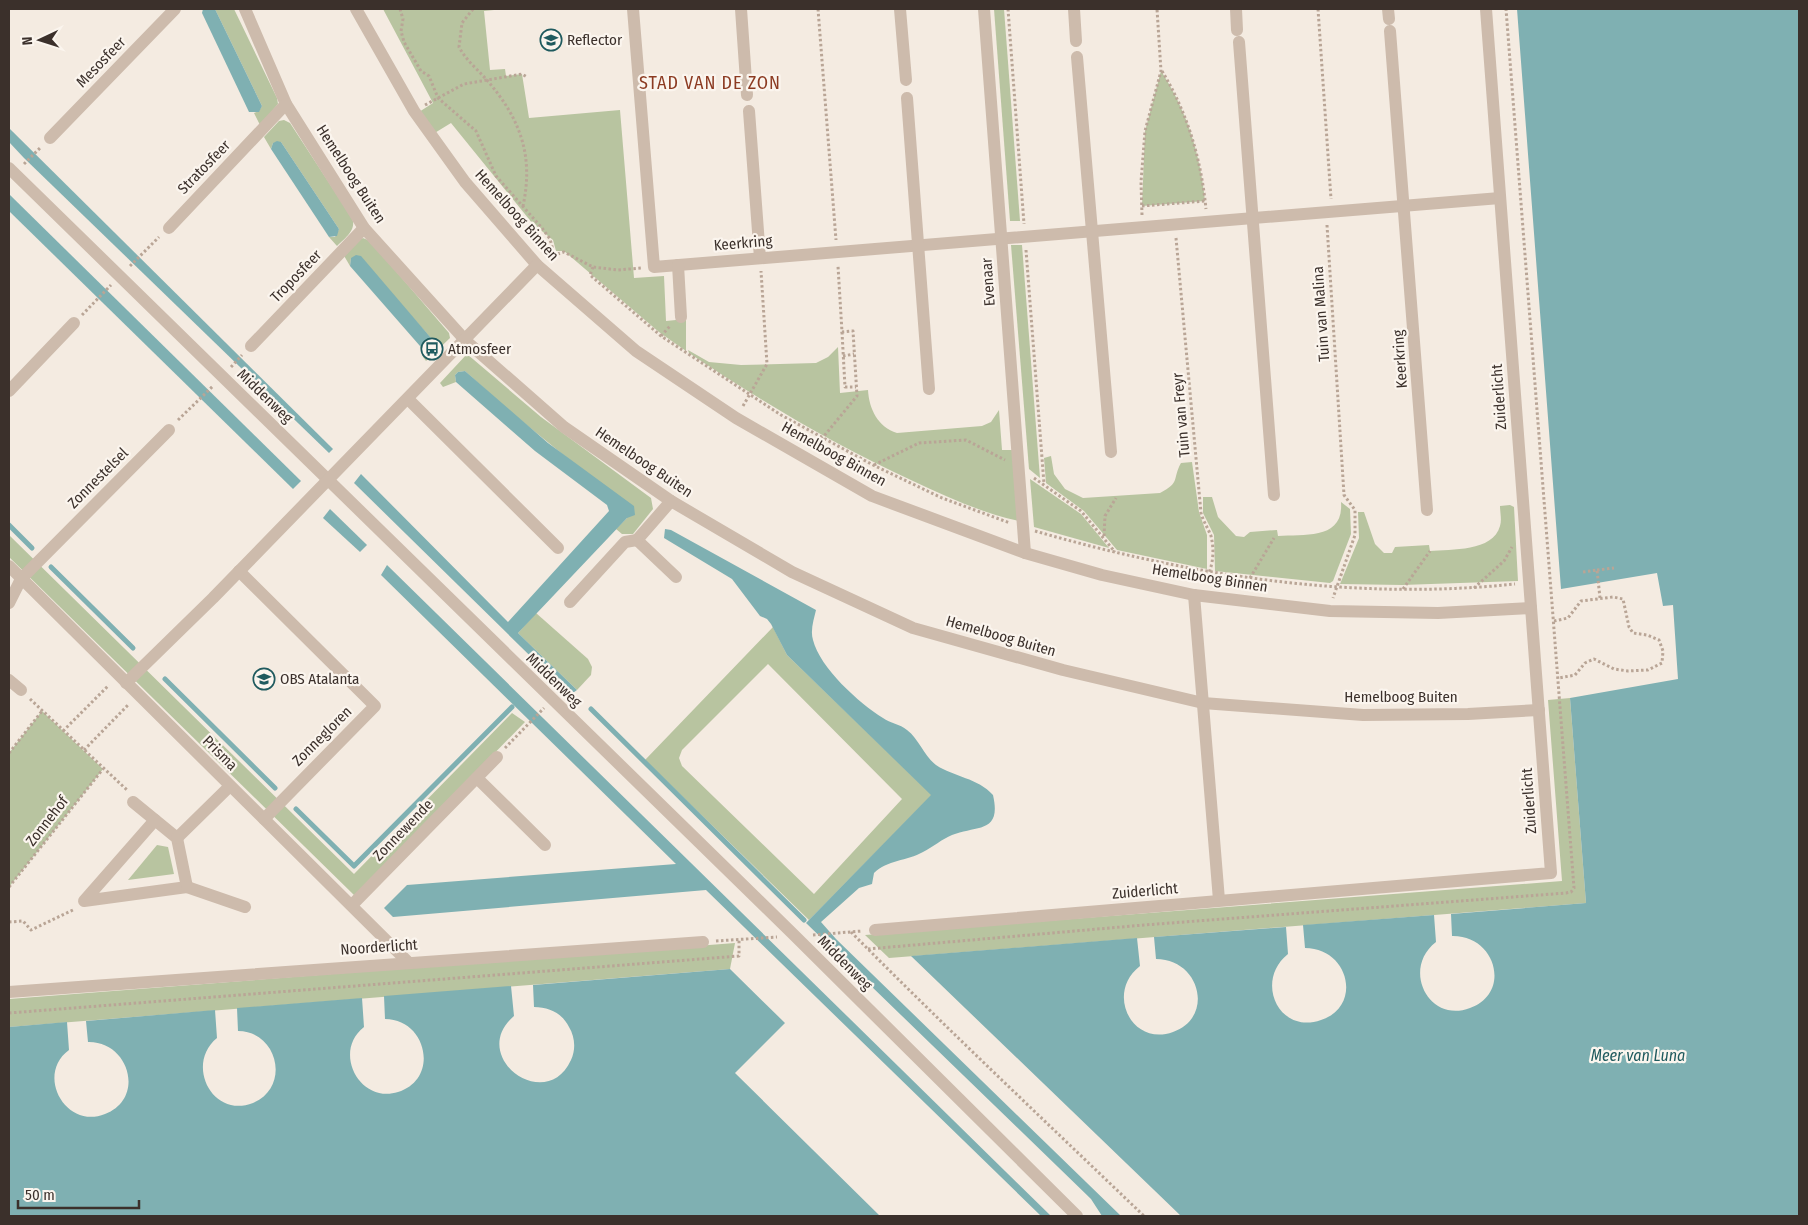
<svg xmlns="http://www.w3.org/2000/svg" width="1808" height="1225" viewBox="0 0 1808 1225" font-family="'Fira Sans Condensed',sans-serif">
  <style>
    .green { fill: #b8c4a0; fill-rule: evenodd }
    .water { fill: #7fb0b2 }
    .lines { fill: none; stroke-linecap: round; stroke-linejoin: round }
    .stream { stroke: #7fb0b2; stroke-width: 5 }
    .path { stroke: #b9a596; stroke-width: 3; stroke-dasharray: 2.5 2.5; stroke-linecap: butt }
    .minor { stroke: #cdbbac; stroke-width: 12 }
    .labels { text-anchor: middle; stroke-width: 4.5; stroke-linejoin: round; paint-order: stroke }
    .poi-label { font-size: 15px; fill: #3b302b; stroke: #fbf5ee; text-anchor: start }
    .street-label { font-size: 15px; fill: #3b302b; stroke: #fbf5ee }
    .water-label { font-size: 16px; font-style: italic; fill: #1f5a5e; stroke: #fbf5ee }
    .quarter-label { font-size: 18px; letter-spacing: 1px; fill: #8c3b22; stroke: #fbf5ee }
  </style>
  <rect width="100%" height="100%" fill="#f4ebe1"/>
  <g class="green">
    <polygon points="215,9 234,9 277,98 278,104 260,125 254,113 259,111 262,106"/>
    <polygon points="383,9 504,9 484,11 490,70 505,69 506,76 522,74 529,118 620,110 634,278 664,276 666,321 686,319 686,351 659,332 564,251 556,251 553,240 533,224 451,123 433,134 419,112 433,103"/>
    <polygon points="994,9 1004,9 1020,221 1010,221"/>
    <path d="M1161 71C1187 111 1200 154 1205 201L1142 206 1145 131Z"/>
    <path d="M284 120 290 123 352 218C357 230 345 238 337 246L329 237H335L339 229 281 142 273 143 271 149 264 137 279 121Z"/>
    <polygon points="363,238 370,241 449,333 450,338 426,361 423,357 420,346 425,348 431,338 397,300 351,258 350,266 343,254 357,241"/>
    <polygon points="1011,245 1022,245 1040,478 1029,469"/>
    <path d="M838 347 840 393 868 390C869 409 878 427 897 433L982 426 991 422 999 410 1002 450H1013L1019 521C982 513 947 497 913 481 834 445 761 401 689 353L688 350 709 362 741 365 816 363 828 357Z"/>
    <polygon points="467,354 541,417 651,498 653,509 633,534 622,534 616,529 627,518 577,466 506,408 465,371 458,372 455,375 456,382 443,387 440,383"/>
    <path d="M1051 456 1054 474 1065 489 1083 498 1160 493C1181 482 1172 479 1181 463L1192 462 1199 512 1207 535V569L1117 550 1084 511 1046 483 1044 458Z"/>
    <polygon points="1030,479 1081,514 1109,548 1034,527"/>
    <path d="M1203 497H1212L1218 517 1236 536 1244 537 1250 532 1277 530 1278 536C1305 534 1344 540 1341 502L1350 509 1351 534 1333 581 1330 583 1215 571 1214 535 1203 513Z"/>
    <path d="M1510 505 1514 507 1518 581 1402 585 1340 584 1359 538 1358 512H1364L1375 544 1384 553H1392L1395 547 1429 545 1430 551C1451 549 1493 552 1500 526 1502 520 1500 512 1500 506Z"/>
    <polygon points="9,535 354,874 512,713 525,722 355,896 9,557"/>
    <polygon points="536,613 588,659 592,667 591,675 577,690 518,633"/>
    <path d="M773 627 787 655 932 795 809 920 645 760ZM768 664 902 799 814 894 682 766 679 758 682 750Z"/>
    <polygon points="1570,698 1586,903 889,958 865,935 1562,881 1548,700"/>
    <polygon points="42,711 103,769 9,887 9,753"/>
    <polygon points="157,845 168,847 174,874 128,880"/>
    <polygon points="735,943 730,969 9,1027 9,999"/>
  </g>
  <g class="water">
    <polygon points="203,9 215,9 262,106 259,112 249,112 202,13"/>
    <path d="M1517 9H1799V1216H1181L911 956 1137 938 1140 966C1105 993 1132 1047 1173 1032 1215 1017 1200 959 1156 959L1154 937 1286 927 1288 954C1254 981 1279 1035 1321 1020 1363 1006 1349 948 1305 948L1303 925 1434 915 1436 942C1401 969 1429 1024 1470 1008 1512 993 1496 935 1452 936L1451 914 1586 903 1570 698 1678 679 1673 605 1663 606 1657 573 1561 589Z"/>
    <polygon points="9,128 333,449 329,453 24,158 9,142"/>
    <polygon points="277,141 281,142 339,229 337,236 329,237 271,149 273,143"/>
    <polygon points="9,194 301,481 293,489 9,211"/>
    <polygon points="356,255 361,256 431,338 430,344 425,348 420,346 350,266 351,258"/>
    <polygon points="465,371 548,443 634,506 635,515 627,518 518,633 577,690 570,695 354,483 361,474 508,622 609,511 607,505 535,451 456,382 455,375 458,372"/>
    <polygon points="330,509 367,545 360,552 323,518"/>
    <path d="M665 529 671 530 816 610C814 619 810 630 813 640 820 668 859 703 883 718 890 723 900 724 907 730 919 739 924 756 936 765 954 777 978 778 993 795 1002 834 976 825 952 835 942 839 933 847 923 852 907 861 887 860 874 873L872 884 859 888 821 922 836 939 1121 1216H1102L1091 1199 806 923 931 795 787 655 771 624 767 619 760 616 732 579 664 538Z"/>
    <polygon points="387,565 1051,1216 1041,1216 706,890 393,917 384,908 407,885 676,864 381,575"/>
    <path d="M730 969 785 1023 735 1073 880 1216H9V1027L67 1022 69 1050C35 1075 66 1130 105 1114 146 1098 129 1041 88 1042L86 1021 215 1010 217 1038C185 1064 212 1119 253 1103 291 1087 278 1031 238 1031L237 1008 362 998 364 1027C332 1052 360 1104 398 1092 440 1079 427 1019 385 1019L384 996 511 986 514 1016C467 1056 546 1115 571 1060 576 1049 575 1037 569 1027 562 1013 549 1007 534 1007L533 985Z"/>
  </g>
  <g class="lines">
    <g class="stream">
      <polyline points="9,525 32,548"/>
      <polyline points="51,567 133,648"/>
      <polyline points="165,679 275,788"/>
      <polyline points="591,709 804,920"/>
      <polyline points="296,809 354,866 512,707"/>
    </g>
    <g class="path">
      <polyline points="400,9 403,19 401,31 404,42 421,71 429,76 438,98 476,131 496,176 542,228 550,239 554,254"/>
      <path d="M473 9 462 23 459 47C466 60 477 69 486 79 520 118 534 155 523 206"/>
      <polyline points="818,9 836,240"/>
      <polyline points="1008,9 1024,224"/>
      <polyline points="1318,9 1331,199"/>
      <path d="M1162 71C1188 114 1201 159 1206 209"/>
      <polyline points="425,105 464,84 522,74 527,77"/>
      <polyline points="24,164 41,147"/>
      <polyline points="1142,206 1205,201"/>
      <polyline points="1142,215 1141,182 1145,131 1161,71 1157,9"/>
      <polyline points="1327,225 1344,495 1355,510 1355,535 1333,598"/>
      <path d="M1176 238 1201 513C1203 521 1208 528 1211 536 1215 552 1213 570 1203 583"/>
      <polyline points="1026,250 1044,484"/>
      <polyline points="548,257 564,252 593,267 618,270 641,268"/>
      <polyline points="130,266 159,237"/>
      <polyline points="593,267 590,275 661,336 781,415 873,465 942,498 1010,523"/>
      <polyline points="82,315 111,285"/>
      <polyline points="842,332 845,387 856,387"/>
      <polyline points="661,336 671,325"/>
      <polyline points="843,356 854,354"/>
      <polyline points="231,367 242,355"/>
      <polyline points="743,406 767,364 761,271"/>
      <polyline points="178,420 213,386"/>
      <polyline points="815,447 857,396 853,331 842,332 838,266"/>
      <polyline points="874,465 919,443 966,440 1005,460"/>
      <polyline points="1034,478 1081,511 1115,552"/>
      <path d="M1035 531C1191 576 1353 601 1515 584"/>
      <polyline points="1104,536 1105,516 1116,498"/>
      <polyline points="1597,570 1614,568"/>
      <polyline points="1583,572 1597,570 1600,598"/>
      <polyline points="1250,578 1274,538"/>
      <polyline points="1474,588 1504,561 1512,547"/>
      <polyline points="1403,589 1430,551"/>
      <polyline points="1554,621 1568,618 1581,601 1613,597 1623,599 1629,627 1633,633 1647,635 1659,640 1663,651 1662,663 1648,670 1628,671 1614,669 1594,659 1585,663 1575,675 1559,678"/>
      <polyline points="30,699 127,790"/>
      <polyline points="63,731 109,685"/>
      <polyline points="505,748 544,708"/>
      <polyline points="84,750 129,704"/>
      <polyline points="9,753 42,711"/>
      <polyline points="9,887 103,769"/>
      <polyline points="9,922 23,921 31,930 75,909"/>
      <path d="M851 932C947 1029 1046 1122 1144 1216"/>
      <polyline points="813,935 862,931"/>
      <polyline points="716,941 777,937"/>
      <polyline points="868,949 1144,925 1566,893 1571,892 1574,888 1506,9"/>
      <polyline points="9,1013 739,956 739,939"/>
    </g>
    <g class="minor">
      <polyline points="245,9 286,104 364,228 466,341 564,427 671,501 792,572 913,628 1063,670 1203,703 1363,715 1468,714 1539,710"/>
      <polyline points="356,9 414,111 465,182 537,265 636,351 736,418 872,496 1025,553 1102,575 1194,595 1330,611 1438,613 1531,608"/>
      <polyline points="633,9 654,267 1500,198"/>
      <polyline points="741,9 747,95"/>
      <polyline points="900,9 906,80"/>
      <polyline points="984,9 1025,553"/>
      <polyline points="1074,9 1076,41"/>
      <polyline points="1236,9 1237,30"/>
      <polyline points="1388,9 1389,19"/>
      <polyline points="1390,31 1427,510"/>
      <polyline points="1239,42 1274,495"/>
      <polyline points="1077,57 1111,452"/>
      <polyline points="907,98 929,389"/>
      <polyline points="749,111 760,258"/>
      <polyline points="50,138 175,9"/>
      <polyline points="9,168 794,935 1077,1216"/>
      <polyline points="169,228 286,104"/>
      <polyline points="678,265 681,317"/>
      <polyline points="251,346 364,228"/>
      <polyline points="9,391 74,323"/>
      <polyline points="408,399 558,548"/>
      <polyline points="671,501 637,540 676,577"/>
      <polyline points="9,566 408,962"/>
      <polyline points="239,571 375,706 264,819"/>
      <polyline points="1194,595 1219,900"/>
      <polyline points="570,602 625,542 637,540"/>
      <polyline points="9,603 21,579 169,430"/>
      <polyline points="9,680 21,690"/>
      <polyline points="126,683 213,598 537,265"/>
      <polyline points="477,778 545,845"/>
      <polyline points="133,802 155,820"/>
      <polygon points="155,820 177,838 187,887 84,901"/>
      <polyline points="177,838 230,786"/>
      <polyline points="187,887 245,907"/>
      <polyline points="352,905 497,757"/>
      <polyline points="875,930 1551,873 1486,9"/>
      <polyline points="9,992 703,942"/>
    </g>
  </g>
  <defs>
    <g id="school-ring" transform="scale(1.125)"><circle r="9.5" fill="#fbf5ee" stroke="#1f5a5e" stroke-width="1.5"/><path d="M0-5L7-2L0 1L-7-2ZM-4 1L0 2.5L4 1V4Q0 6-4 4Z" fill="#1f5a5e"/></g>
    <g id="bus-ring" transform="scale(1.125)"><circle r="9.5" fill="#fbf5ee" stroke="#1f5a5e" stroke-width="1.5"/><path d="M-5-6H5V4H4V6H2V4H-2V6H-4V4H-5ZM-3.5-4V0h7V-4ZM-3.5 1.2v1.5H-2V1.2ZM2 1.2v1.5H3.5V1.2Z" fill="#1f5a5e"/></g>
  </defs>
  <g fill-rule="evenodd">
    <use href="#school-ring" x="551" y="40"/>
    <use href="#bus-ring" x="432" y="349"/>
    <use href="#school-ring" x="264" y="679"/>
  </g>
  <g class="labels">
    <g class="poi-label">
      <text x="567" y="45">Reflector</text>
      <text x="448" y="354">Atmosfeer</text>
      <text x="280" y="684">OBS Atalanta</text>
    </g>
    <g class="street-label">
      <text transform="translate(101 62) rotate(-46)" y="5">Mesosfeer</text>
      <text transform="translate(204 167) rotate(-46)" y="5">Stratosfeer</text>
      <text transform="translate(351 174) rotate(57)" y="5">Hemelboog Buiten</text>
      <text transform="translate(517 215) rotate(48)" y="5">Hemelboog Binnen</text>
      <text transform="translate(743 243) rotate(-5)" y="5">Keerkring</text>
      <text transform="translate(296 276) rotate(-46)" y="5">Troposfeer</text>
      <text transform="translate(988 282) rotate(-94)" y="5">Evenaar</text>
      <text transform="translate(1321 314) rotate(-94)" y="5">Tuin van Malina</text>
      <text transform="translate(1400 359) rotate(-94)" y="5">Keerkring</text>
      <text transform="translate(265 396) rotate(44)" y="5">Middenweg</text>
      <text transform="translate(1499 397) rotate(-94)" y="5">Zuiderlicht</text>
      <text transform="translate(1181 415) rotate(-95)" y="5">Tuin van Freyr</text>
      <text transform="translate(834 454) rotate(29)" y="5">Hemelboog Binnen</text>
      <text transform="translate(644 462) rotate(34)" y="5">Hemelboog Buiten</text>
      <text transform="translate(98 478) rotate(-45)" y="5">Zonnestelsel</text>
      <text transform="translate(1210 578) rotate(9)" y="5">Hemelboog Binnen</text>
      <text transform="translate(1001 636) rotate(16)" y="5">Hemelboog Buiten</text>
      <text transform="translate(554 680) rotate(44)" y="5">Middenweg</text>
      <text x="1401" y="702">Hemelboog Buiten</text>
      <text transform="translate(322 736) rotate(-45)" y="5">Zonnegloren</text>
      <text transform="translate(220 753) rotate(45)" y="5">Prisma</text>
      <text transform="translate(1529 801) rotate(-94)" y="5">Zuiderlicht</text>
      <text transform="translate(47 821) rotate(-52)" y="5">Zonnehof</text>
      <text transform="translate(403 830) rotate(-46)" y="5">Zonnewende</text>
      <text transform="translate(1145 891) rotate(-5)" y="5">Zuiderlicht</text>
      <text transform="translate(379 947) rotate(-4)" y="5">Noorderlicht</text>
      <text transform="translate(845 963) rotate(45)" y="5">Middenweg</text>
    </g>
    <g class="water-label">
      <text x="1638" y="1061">Meer van Luna</text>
    </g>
    <g class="quarter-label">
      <text x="710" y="89">STAD VAN DE ZON</text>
    </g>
  </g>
  <rect width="1808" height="1225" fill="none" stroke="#3b302b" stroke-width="20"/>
  <g transform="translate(40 40) rotate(266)" stroke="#fbf5ee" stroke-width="4" paint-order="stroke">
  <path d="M0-4L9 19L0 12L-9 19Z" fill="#3b302b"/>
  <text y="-8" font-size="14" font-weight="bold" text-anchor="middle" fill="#3b302b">N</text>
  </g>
  <path d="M18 1200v8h121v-8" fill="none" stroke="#3b302b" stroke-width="2.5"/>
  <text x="25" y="1200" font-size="15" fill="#3b302b" stroke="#fbf5ee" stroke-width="4" paint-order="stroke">50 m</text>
</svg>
